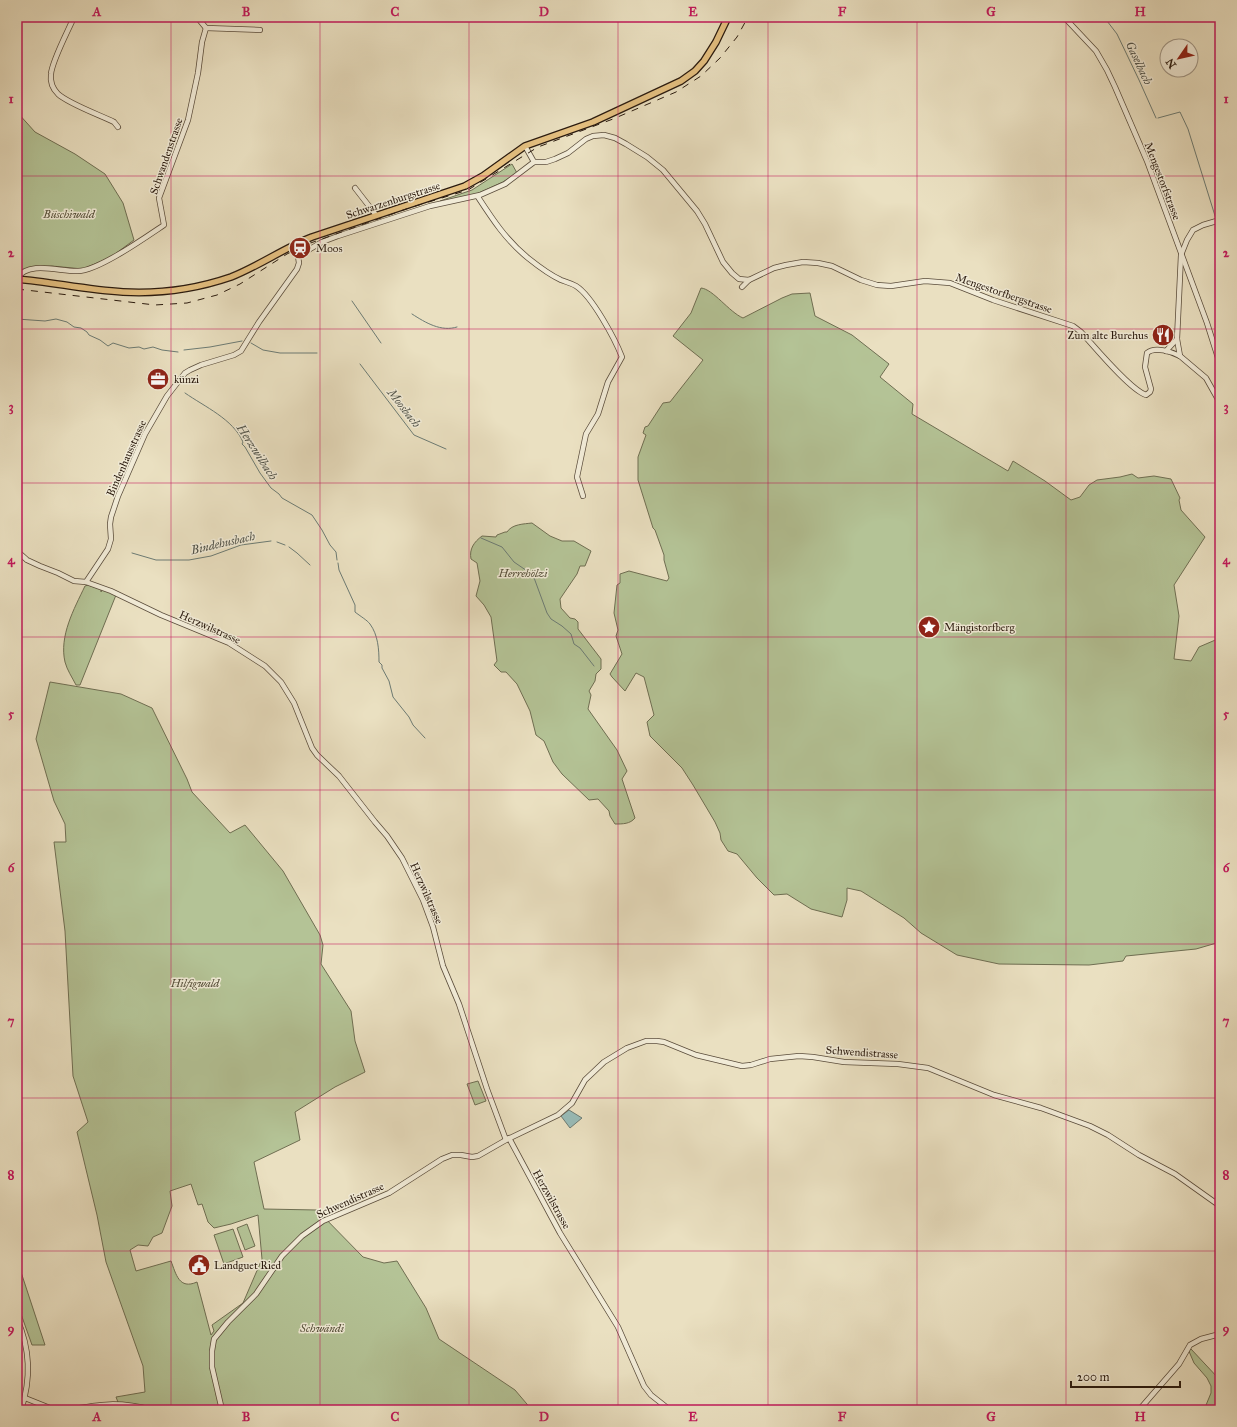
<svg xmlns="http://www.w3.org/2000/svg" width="1237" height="1427" viewBox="0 0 1237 1427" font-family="'IM FELL Great Primer',serif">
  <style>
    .green { fill: #b4c396; stroke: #6f6e52; fill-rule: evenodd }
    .water { fill: #98bcb8; stroke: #6c7b74 }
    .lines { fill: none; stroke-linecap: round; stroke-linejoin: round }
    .stream { stroke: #6c7b74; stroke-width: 1 }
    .minor-casing { stroke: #5a4c3b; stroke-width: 6 }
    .major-casing { stroke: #2a1a0e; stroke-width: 8 }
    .minor { stroke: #f1ebd7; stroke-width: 4.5 }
    .major { stroke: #e5c080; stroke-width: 5.5 }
    .rail { stroke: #2a1a0e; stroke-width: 1; stroke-dasharray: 7 7; stroke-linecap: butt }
    .grid { fill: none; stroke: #c2185b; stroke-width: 1; stroke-opacity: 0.55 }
    .labels { text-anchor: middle; stroke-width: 3; stroke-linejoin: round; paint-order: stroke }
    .street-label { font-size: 11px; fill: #2a1a0e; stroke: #f1ebd7 }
    .park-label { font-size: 11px; font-style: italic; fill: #534d37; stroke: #f1ebd7 }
    .poi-label { font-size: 11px; fill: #2a1a0e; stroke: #f1ebd7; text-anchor: start }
    .water-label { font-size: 12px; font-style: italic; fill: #50534a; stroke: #f1ebd7 }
    .neatline { fill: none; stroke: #c2185b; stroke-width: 1.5 }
    .grid-label { font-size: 13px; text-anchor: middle; font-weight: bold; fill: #c2185b }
  </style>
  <rect width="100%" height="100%" fill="#eae0c1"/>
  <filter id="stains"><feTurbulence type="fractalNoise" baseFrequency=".005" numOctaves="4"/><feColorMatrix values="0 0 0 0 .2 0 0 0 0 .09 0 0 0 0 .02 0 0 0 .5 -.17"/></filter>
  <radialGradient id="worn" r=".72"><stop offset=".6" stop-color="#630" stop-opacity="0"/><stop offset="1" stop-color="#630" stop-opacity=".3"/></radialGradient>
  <g class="green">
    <polygon points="17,112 35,132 75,154 105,174 123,203 134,240 111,257 83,269 52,266 39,267 19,271 17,274"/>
    <polygon points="512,164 517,173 503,182 472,196 440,202 440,201 472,190"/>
    <path d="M701 288C713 289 729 312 743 318L782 298 792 294 810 293 815 316 852 335 889 364 880 377 913 404 912 414 1008 471 1013 461 1045 481 1071 500 1080 497 1089 485 1097 480 1120 477 1132 474 1138 478 1154 476 1171 479 1180 498 1179 500 1181 510 1205 537 1174 585 1179 616 1174 659 1191 661 1199 647 1220 638V942L1196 949 1126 956 1123 961 1089 965 999 964 957 955 921 933 904 918 861 891 847 888V900L842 917 811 909 787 894 774 895 757 878 737 854 728 851 721 840 720 833 715 822 693 785 682 768 650 736 647 722 654 715 644 677 636 673 625 691 612 677 610 674 622 654 616 636 618 630 614 613 617 585 620 583V574L629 571 667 581 669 578 664 560V555L655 530 653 528 638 480V457L646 435 643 433 645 427 648 426 663 403 670 402 703 360 673 336 691 313Z"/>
    <path d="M532 523 550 536 562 541H574L591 551 585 566H580L577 574 560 599 561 608 570 618 575 619 578 622V629L601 659V669L596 674 595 681 589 691 591 695 588 709 617 750 627 771 622 779 635 818C630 824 623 824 615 824L610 816 609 811 598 799 589 800 562 774 553 762 544 741 536 735 530 711 517 684 506 672H501L494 665 497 661 491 617 484 605 476 596 480 581 477 563 471 559C469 549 474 542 482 536L496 537 497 535 505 532H507C512 524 524 524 532 523Z"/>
    <path d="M88 585 101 589V592L103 589 116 595 80 685H76C72 677 67 670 65 662 59 636 74 609 85 586Z"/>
    <path d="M50 682 121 694 152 708 187 779 192 792 230 833 245 825 283 871 320 935 323 945 321 964 351 1011 355 1041 365 1072 335 1087 295 1112 300 1140 254 1162 264 1209 317 1210 363 1257 384 1263 397 1261 426 1308 439 1339 515 1390 532 1410H121L116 1397 145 1392 143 1366 106 1262 97 1215 77 1132 88 1122 73 1076 65 931 54 842H66L65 824 54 801 36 739ZM191 1184 198 1205 202 1204 208 1222 214 1228 231 1224 258 1215 262 1259 243 1303 212 1325 214 1331 211 1335 197 1282C179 1290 176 1274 171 1261L136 1271 130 1250 138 1245 148 1246 153 1237 162 1233 172 1206 170 1191Z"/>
    <polygon points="478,1081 486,1101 475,1105 467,1084"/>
    <polygon points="247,1224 255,1246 245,1250 237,1228"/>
    <polygon points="233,1229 243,1257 224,1264 214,1235"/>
    <polygon points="19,1266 45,1345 32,1345 21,1314 17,1308 17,1268"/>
    <polygon points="1188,1349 1191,1349 1219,1379 1220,1410 1204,1410 1211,1393 1211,1386 1207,1378 1194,1363"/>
  </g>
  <polygon class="water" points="569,1110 582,1118 570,1128 561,1116"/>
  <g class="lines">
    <g class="stream">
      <polyline points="1104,17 1117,34 1139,80 1156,118"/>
      <polyline points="1158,118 1180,112 1188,129 1216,219"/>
      <polyline points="1219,224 1220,226"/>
      <polyline points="352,301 381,343"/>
      <path d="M412 314C426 323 441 332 457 327"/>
      <polyline points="17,319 45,321 56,319 67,322 74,327 81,328 87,332 89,335 100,340 108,346 113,343 129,348 139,347 144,349 153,347 162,350 178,352"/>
      <polyline points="251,343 263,350 280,353 317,353"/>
      <polyline points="184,350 210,347 242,341"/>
      <polyline points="360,364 414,435 446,449"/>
      <path d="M185 393C205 407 233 419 243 442L242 444 245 447 260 473 271 488 279 494 282 498 312 515 322 530 330 545 336 552 337 560"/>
      <polyline points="481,538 502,547 514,562 533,575 547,613 551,619 562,626 571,634 574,644 580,648 594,666"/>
      <polyline points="277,542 285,545"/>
      <polyline points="289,547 297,553 310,565"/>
      <polyline points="132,553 156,560 189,560 211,556 241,545 271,541"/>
      <path d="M338 563 339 570 355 605V612C360 616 367 620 370 624 378 635 379 649 379 662L382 665V668L389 681 393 697 409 717 413 725 425 738"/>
    </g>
    <g class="minor-casing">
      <g id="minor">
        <path d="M74 17C68 31 52 61 51 74 50 82 53 89 58 94 69 104 100 115 114 122L118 127"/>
        <polyline points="197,17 206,28"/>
        <polyline points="1064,17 1096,51 1107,70 1115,87 1147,161 1207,323 1220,364"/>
        <polyline points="206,28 260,30"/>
        <polyline points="525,146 534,162"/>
        <polyline points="355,188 376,215"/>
        <path d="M478 197C493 220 506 240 528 258 538 266 550 275 561 280 566 282 571 283 576 286 592 296 615 339 622 357L608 382 598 414 586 434 577 477 583 496"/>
        <path d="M17 278C29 260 61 272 78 271 98 271 146 237 164 225L159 198 188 120 198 73 202 42 206 28"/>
        <polyline points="742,287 749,280"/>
        <polyline points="1177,339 1180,356"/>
        <polyline points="1166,351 1177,339 1181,255 1187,240 1193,230 1203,225 1220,220"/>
        <polyline points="17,551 27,560 40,566 58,573 74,581 86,582 111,591 161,615 229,643 265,666 281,682 294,703 312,748 317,755 339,776 375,822 387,836 402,858 423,900 433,927 443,966 459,1004 487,1089 506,1140"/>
        <path d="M86 582 108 549 111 539 110 524 111 517 118 496 145 434 167 396 185 373 190 370 201 365 234 355 241 351 259 322 297 269 299 263 298 256 322 242 338 236 430 206 480 195 505 184 534 162H546L555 159 568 153 586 139 593 136 604 135 615 138 626 144 647 157 663 170 697 211 705 224 723 262 732 273 739 279 749 280 774 268 786 265 803 262 818 263 832 266 861 280 877 285 891 286 925 281 950 283 993 300 1073 326 1081 332C1093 345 1130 390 1146 395L1150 392 1151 389 1145 367 1147 353C1155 346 1172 352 1180 356L1206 378 1220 403"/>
        <polyline points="509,1138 560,1233 618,1327 644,1386 651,1395 670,1410"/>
        <path d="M17 1319C30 1348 31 1380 21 1410"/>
        <polyline points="25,1398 55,1410"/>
        <path d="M67 1410C101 1404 118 1401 153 1410"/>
        <polyline points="222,1410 212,1367 212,1351 214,1339 228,1322 256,1294 282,1256 302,1236 323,1221 389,1193 442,1159 452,1155 461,1155 472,1157 478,1156 506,1140 558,1115 572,1103 585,1080 604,1062 627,1048 646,1041 657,1041 664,1042 696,1055 742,1066 751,1065 770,1059 799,1056 813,1057 844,1062 898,1064 928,1068 994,1095 1041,1108 1090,1126 1108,1135 1139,1155 1175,1174 1220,1206"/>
        <polyline points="1139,1410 1179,1364 1190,1345 1201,1339 1220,1334"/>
      </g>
    </g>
    <g class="major-casing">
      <path id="major" d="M17 279C52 282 87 290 123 292 159 294 196 289 231 277 259 266 284 248 312 237L465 186 483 176 525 146 593 122 681 81 695 71 704 61 716 42 728 17"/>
    </g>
    <use href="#minor" class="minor"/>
    <use href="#major" class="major"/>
    <polyline class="rail" points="17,289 155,305 187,303 217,295 240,284 287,254 305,245 409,208 468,190 538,147 613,119 676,92 701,76 720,58 737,37 748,17"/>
  </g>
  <path class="grid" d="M171 17V1410M320 17V1410M469 17V1410M618 17V1410M768 17V1410M917 17V1410M1066 17V1410M17 176H1220M17 329H1220M17 483H1220M17 637H1220M17 790H1220M17 944H1220M17 1098H1220M17 1251H1220"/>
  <defs>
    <g id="station-disc" transform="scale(1.15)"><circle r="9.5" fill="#8f2418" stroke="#f1ebd7"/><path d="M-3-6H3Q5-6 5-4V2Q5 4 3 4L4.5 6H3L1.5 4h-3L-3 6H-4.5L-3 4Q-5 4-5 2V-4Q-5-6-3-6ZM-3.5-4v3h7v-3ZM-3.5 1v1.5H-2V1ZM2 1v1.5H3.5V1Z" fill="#fff"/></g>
    <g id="restaurant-disc" transform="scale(1.15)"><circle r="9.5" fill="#8f2418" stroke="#f1ebd7"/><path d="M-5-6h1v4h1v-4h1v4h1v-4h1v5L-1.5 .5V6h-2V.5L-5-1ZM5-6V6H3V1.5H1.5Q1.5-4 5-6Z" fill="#fff"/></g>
    <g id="office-disc" transform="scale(1.15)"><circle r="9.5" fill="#8f2418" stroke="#f1ebd7"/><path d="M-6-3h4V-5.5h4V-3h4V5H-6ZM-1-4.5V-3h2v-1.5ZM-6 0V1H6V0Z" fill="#fff"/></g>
    <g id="sight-disc" transform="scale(1.15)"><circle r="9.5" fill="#8f2418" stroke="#f1ebd7"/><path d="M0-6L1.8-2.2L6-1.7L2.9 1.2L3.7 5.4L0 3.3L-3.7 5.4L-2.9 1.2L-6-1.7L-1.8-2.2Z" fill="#fff"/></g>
    <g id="civic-disc" transform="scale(1.15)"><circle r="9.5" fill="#8f2418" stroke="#f1ebd7"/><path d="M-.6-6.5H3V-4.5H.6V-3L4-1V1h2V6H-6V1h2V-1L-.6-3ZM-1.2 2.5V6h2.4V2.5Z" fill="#fff"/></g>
  </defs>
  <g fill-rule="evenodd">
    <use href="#station-disc" x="300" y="248"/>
    <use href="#restaurant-disc" x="1163" y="335"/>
    <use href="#office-disc" x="158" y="379"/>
    <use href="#sight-disc" x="929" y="627"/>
    <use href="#civic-disc" x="199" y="1265"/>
  </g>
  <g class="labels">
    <g class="street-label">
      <text transform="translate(166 156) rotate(-71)" y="4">Schwandenstrasse</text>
      <text transform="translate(1163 181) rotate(69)" y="4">Mengestorfstrasse</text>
      <text transform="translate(393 200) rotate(-18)" y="4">Schwarzenburgstrasse</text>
      <text transform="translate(1004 293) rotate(19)" y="4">Mengestorfbergstrasse</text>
      <text transform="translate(126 458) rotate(-66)" y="4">Bindenhausstrasse</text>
      <text transform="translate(210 627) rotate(24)" y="4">Herzwilstrasse</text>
      <text transform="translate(427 893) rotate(66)" y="4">Herzwilstrasse</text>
      <text transform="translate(862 1052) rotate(4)" y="4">Schwendistrasse</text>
      <text transform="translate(552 1199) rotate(61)" y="4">Herzwilstrasse</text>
      <text transform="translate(350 1200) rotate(-24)" y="4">Schwendistrasse</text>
    </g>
    <g class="park-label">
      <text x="69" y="218">Büschiwald</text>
      <text x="523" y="577">Herrehölzi</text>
      <text x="195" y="987">Hilfigwald</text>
      <text x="322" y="1332">Schwändi</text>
    </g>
    <g class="poi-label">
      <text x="316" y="252">Moos</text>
      <text x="1148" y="339" text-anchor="end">Zum alte Burehus</text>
      <text x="174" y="383">künzi</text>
      <text x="944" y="631">Mängistorfberg</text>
      <text x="214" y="1269">Landguet Ried</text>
    </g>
    <g class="water-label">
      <text transform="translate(1139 63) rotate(65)" y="4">Gaselbach</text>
      <text transform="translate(404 408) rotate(52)" y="4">Moosbach</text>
      <text transform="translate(257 452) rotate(57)" y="4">Herzwilbach</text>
      <text transform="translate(223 543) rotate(-13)" y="4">Bindehusbach</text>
    </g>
  </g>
  <rect width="1237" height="1427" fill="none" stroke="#eae0c1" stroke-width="44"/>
  <g transform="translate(1179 58) rotate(236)"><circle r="19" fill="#f1ebd7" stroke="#a19787"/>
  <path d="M0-3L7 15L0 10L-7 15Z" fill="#8f2418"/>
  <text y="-6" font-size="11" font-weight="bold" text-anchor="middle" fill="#2a1a0e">N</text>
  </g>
  <path d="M1071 1381v6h109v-6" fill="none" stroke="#2a1a0e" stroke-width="2"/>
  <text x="1077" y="1381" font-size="12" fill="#2a1a0e" stroke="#f1ebd7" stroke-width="3" paint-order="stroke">200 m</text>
  <rect x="22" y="22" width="1193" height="1383" class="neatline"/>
  <g class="grid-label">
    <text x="97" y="16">A</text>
    <text x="246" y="16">B</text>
    <text x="395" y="16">C</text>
    <text x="544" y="16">D</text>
    <text x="693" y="16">E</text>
    <text x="842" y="16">F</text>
    <text x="991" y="16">G</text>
    <text x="1140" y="16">H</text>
    <text x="11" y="103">1</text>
    <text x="1226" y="103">1</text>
    <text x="11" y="257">2</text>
    <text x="1226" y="257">2</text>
    <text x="11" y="411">3</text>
    <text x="1226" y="411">3</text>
    <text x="11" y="564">4</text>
    <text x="1226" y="564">4</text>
    <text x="11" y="718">5</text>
    <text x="1226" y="718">5</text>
    <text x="11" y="872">6</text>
    <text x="1226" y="872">6</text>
    <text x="11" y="1025">7</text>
    <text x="1226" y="1025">7</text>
    <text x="11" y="1179">8</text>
    <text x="1226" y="1179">8</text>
    <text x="11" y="1333">9</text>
    <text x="1226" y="1333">9</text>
    <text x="97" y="1421">A</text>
    <text x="246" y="1421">B</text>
    <text x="395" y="1421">C</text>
    <text x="544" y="1421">D</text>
    <text x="693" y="1421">E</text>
    <text x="842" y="1421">F</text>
    <text x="991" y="1421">G</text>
    <text x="1140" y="1421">H</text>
  </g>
  <rect width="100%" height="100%" filter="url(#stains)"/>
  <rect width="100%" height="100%" fill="url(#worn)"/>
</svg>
